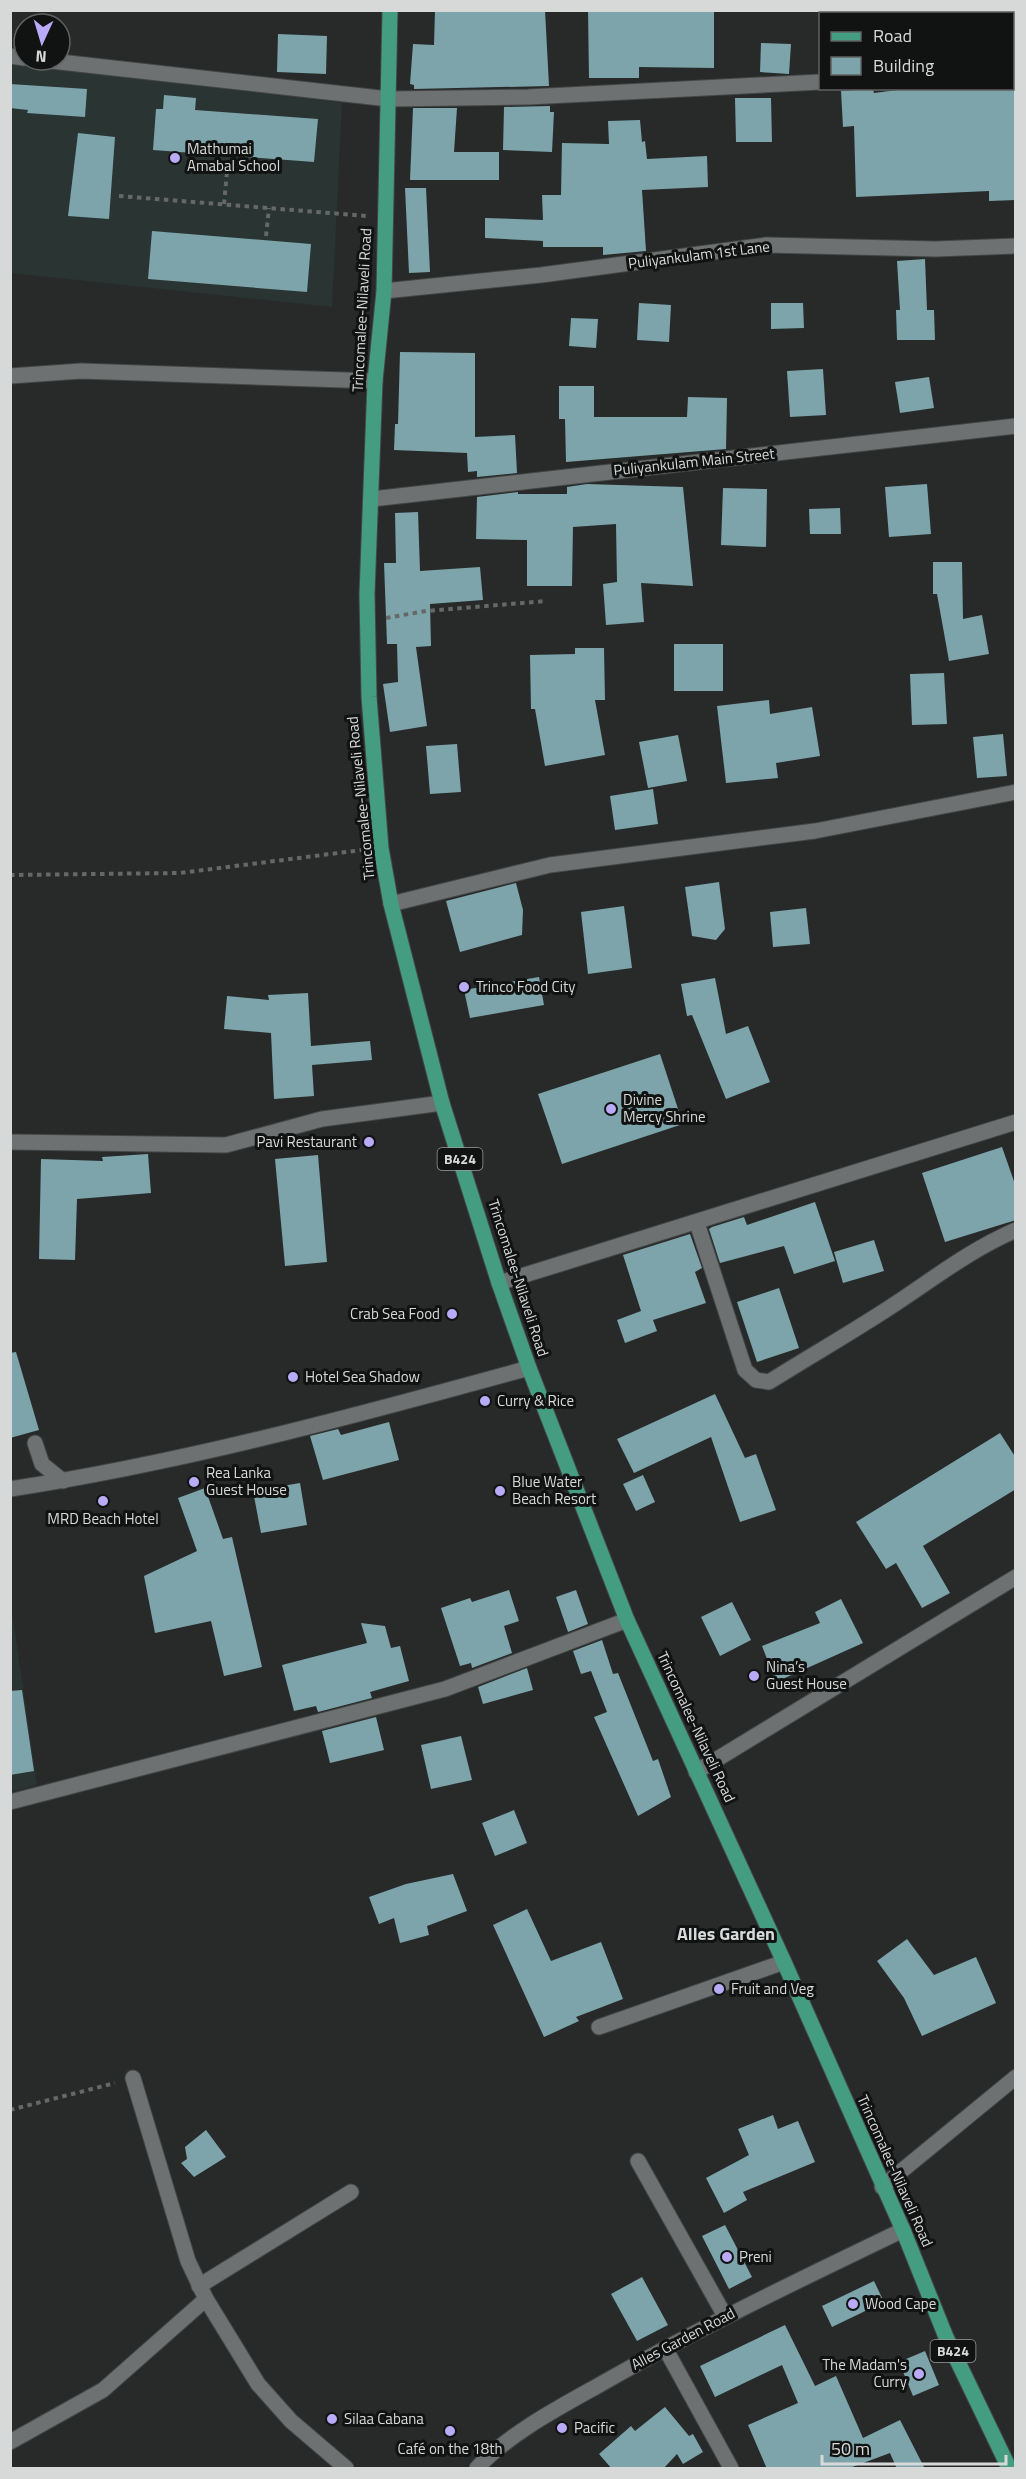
<svg xmlns="http://www.w3.org/2000/svg" width="1026" height="2479" viewBox="0 0 1026 2479" font-family="'Titillium Web',sans-serif">
  <style>
    .built { fill: #2a3433 }
    .building { fill: #7ca4aa }
    .lines { fill: none; stroke-linecap: round; stroke-linejoin: round }
    .minor-casing { stroke: #434645; stroke-width: 17 }
    .major-casing { stroke: #434645; stroke-width: 17 }
    .path { stroke: #656867; stroke-width: 4; stroke-dasharray: 4.5 4.5; stroke-linecap: butt }
    .minor { stroke: #6d7171; stroke-width: 15 }
    .major { stroke: #449c81; stroke-width: 15 }
    .poi-dot { fill: #b9abf7; stroke: #111212; stroke-width: 2 }
    .labels { text-anchor: middle; stroke-width: 6; stroke-linejoin: round; paint-order: stroke }
    .shield { fill: #111212; stroke: #9c9d9d; stroke-width: 1.5 }
    .shield-label { font-size: 14px; font-weight: bold; fill: #d7d9d8 }
    .poi-label { font-size: 15px; fill: #d7d9d8; stroke: #111212; text-anchor: start }
    .street-label { font-size: 15px; fill: #d7d9d8; stroke: #111212 }
    .quarter-label { font-size: 18px; font-weight: bold; fill: #d6dada; stroke: #111212 }
  </style>
  <rect width="100%" height="100%" fill="#272a29"/>
  <g class="built">
    <polygon points="11,64 342,103 332,307 11,273"/>
    <polygon points="10,1597 37,1785 11,1792 10,1792"/>
  </g>
  <g class="building">
    <polygon points="435,10 545,10 549,86 414,89 414,85 410,84 413,44 434,45"/>
    <polygon points="588,10 714,10 714,68 639,67 639,78 589,78"/>
    <polygon points="278,34 327,36 326,74 277,72"/>
    <polygon points="761,43 791,44 789,74 760,72"/>
    <polygon points="10,84 87,89 85,117 27,113 28,110 10,108"/>
    <polygon points="913,88 1016,88 1016,200 989,201 989,191 856,197 854,126 843,127 841,91 873,89 874,93"/>
    <polygon points="164,95 196,98 195,110 318,119 314,162 153,150 156,109 163,109"/>
    <polygon points="735,98 771,98 772,142 736,142"/>
    <polygon points="550,106 550,112 554,112 552,152 503,150 504,107"/>
    <polygon points="413,108 457,108 454,152 499,152 499,180 410,180"/>
    <polygon points="640,120 642,142 645,141 647,159 707,156 708,187 642,190 646,251 603,255 603,247 543,247 543,241 485,238 485,218 543,220 542,195 561,195 562,143 609,144 608,121"/>
    <polygon points="78,133 115,137 109,219 68,216"/>
    <polygon points="405,188 426,188 430,272 409,273"/>
    <polygon points="152,231 311,244 307,292 148,279"/>
    <polygon points="925,259 927,310 934,310 935,340 897,340 896,310 900,310 897,261"/>
    <polygon points="639,303 671,305 669,342 637,340"/>
    <polygon points="771,303 803,303 804,328 771,329"/>
    <polygon points="571,318 598,319 596,348 569,346"/>
    <polygon points="400,352 475,353 475,437 515,435 517,473 477,477 477,471 468,472 467,453 394,450 395,424 398,424"/>
    <polygon points="823,369 826,415 790,417 787,371"/>
    <polygon points="929,377 934,408 900,413 895,382"/>
    <polygon points="559,386 594,386 594,417 687,417 688,397 727,398 726,449 566,462 565,419 559,419"/>
    <polygon points="587,484 683,487 693,586 641,583 644,622 606,625 603,584 617,582 616,524 573,527 572,586 527,586 527,540 476,539 477,497 518,492 518,494 567,494 567,487"/>
    <polygon points="927,484 931,534 889,537 885,487"/>
    <polygon points="723,488 767,489 766,547 721,545"/>
    <polygon points="840,508 841,534 810,534 809,509"/>
    <polygon points="418,512 420,571 480,567 483,600 430,604 431,646 416,647 427,726 390,732 383,684 398,682 397,644 387,644 384,563 396,563 395,513"/>
    <polygon points="933,562 962,562 963,619 982,615 989,654 949,661 937,594 933,594"/>
    <rect x="674" y="644" width="49" height="47"/>
    <polygon points="575,648 604,648 605,700 595,700 605,755 545,766 535,709 531,709 530,655 575,654"/>
    <polygon points="944,673 947,724 912,725 910,674"/>
    <polygon points="769,700 770,714 812,707 820,756 776,763 778,778 726,783 717,706"/>
    <polygon points="1003,734 1007,776 977,778 973,737"/>
    <polygon points="678,735 687,781 648,788 639,742"/>
    <polygon points="457,744 461,792 430,794 426,746"/>
    <polygon points="653,789 658,824 615,830 610,796"/>
    <polygon points="719,882 725,929 716,940 692,936 685,887"/>
    <polygon points="516,883 523,910 522,935 460,952 446,901"/>
    <polygon points="624,906 632,968 588,974 581,912"/>
    <polygon points="806,908 810,944 773,947 770,912"/>
    <polygon points="539,977 544,1005 470,1018 464,990"/>
    <polygon points="715,978 726,1034 748,1026 770,1082 726,1099 692,1015 687,1016 681,984"/>
    <polygon points="308,993 311,1046 370,1041 372,1060 312,1065 314,1096 274,1099 271,1033 224,1029 227,996 269,1000 268,995"/>
    <polygon points="660,1054 683,1124 562,1164 538,1094"/>
    <polygon points="1002,1147 1016,1187 1016,1220 945,1242 922,1173"/>
    <polygon points="148,1154 151,1193 77,1199 75,1260 39,1259 41,1159 103,1161 102,1157"/>
    <polygon points="318,1155 327,1262 285,1266 275,1159"/>
    <polygon points="815,1202 835,1261 794,1274 784,1246 720,1263 709,1229 712,1227 744,1217 747,1225"/>
    <polygon points="690,1234 702,1268 695,1272 706,1303 653,1320 657,1331 625,1343 617,1320 641,1311 623,1255"/>
    <polygon points="874,1240 884,1271 843,1283 834,1252"/>
    <polygon points="779,1288 799,1348 757,1362 737,1302"/>
    <polygon points="16,1352 39,1430 10,1438 10,1353"/>
    <polygon points="715,1394 745,1458 756,1454 776,1510 740,1522 711,1437 634,1473 617,1439"/>
    <polygon points="389,1422 399,1460 323,1480 310,1436 338,1429 341,1435"/>
    <polygon points="1000,1433 1016,1458 1016,1489 923,1546 950,1593 922,1608 896,1563 886,1569 856,1522"/>
    <polygon points="643,1475 655,1502 636,1511 623,1484"/>
    <polygon points="300,1483 307,1525 261,1533 253,1491"/>
    <polygon points="205,1488 223,1539 232,1537 262,1667 224,1676 211,1621 155,1633 144,1576 197,1551 178,1498"/>
    <polygon points="509,1590 519,1621 504,1626 512,1653 472,1668 471,1663 460,1666 441,1608 470,1598 472,1602"/>
    <polygon points="576,1590 588,1624 568,1632 556,1597"/>
    <polygon points="841,1599 863,1643 776,1682 762,1646 820,1623 815,1612"/>
    <polygon points="732,1602 751,1640 720,1656 701,1617"/>
    <polygon points="361,1623 385,1626 391,1648 400,1646 409,1681 370,1692 372,1698 318,1712 316,1706 294,1711 282,1665 367,1643"/>
    <polygon points="602,1640 613,1674 618,1673 653,1761 658,1759 671,1797 638,1816 594,1717 607,1712 591,1671 581,1674 573,1651"/>
    <polygon points="527,1668 533,1690 483,1704 478,1687"/>
    <polygon points="22,1690 34,1771 10,1775 10,1691"/>
    <polygon points="376,1717 384,1750 330,1763 322,1731"/>
    <polygon points="461,1736 472,1780 431,1789 421,1745"/>
    <polygon points="514,1810 527,1843 495,1856 482,1823"/>
    <polygon points="453,1874 467,1911 427,1926 429,1935 400,1943 394,1918 379,1924 369,1897 406,1884"/>
    <polygon points="527,1909 551,1961 601,1942 623,1999 576,2017 579,2021 544,2037 493,1925"/>
    <polygon points="907,1939 934,1975 976,1957 996,2003 922,2036 904,1998 877,1961"/>
    <polygon points="773,2115 778,2129 798,2121 815,2162 743,2192 747,2200 724,2213 706,2178 749,2155 738,2129"/>
    <polygon points="206,2130 226,2157 194,2177 181,2163 187,2159 185,2147"/>
    <polygon points="725,2225 752,2277 729,2289 702,2236"/>
    <polygon points="642,2277 668,2325 637,2341 611,2294"/>
    <polygon points="874,2281 884,2302 832,2327 822,2306"/>
    <polygon points="785,2325 815,2386 836,2376 863,2438 900,2420 925,2469 897,2469 890,2453 847,2469 767,2469 748,2425 798,2403 782,2365 715,2397 700,2366"/>
    <polygon points="925,2351 939,2385 913,2396 899,2362"/>
    <polygon points="665,2407 689,2436 693,2434 703,2452 683,2464 677,2454 663,2469 612,2469 599,2454 631,2426 635,2431"/>
  </g>
  <g class="lines">
    <g class="minor-casing">
      <g id="minor">
        <polyline points="10,56 24,58"/>
        <polyline points="42,60 389,99 528,97 820,82"/>
        <polyline points="384,291 541,275 766,245 935,249 1016,246"/>
        <polyline points="10,376 81,371 375,381"/>
        <polyline points="372,499 1016,426"/>
        <polyline points="391,904 550,865 815,831 1016,792"/>
        <polyline points="10,1142 226,1145 322,1119 442,1103"/>
        <path d="M697 1223 745 1370 756 1380 769 1382C812 1355 856 1330 898 1302 937 1276 972 1249 1016 1230"/>
        <polyline points="499,1283 1016,1122"/>
        <polyline points="35,1443 42,1464 63,1481"/>
        <path d="M10 1489C186 1462 358 1415 529 1368"/>
        <polyline points="696,1772 1016,1577"/>
        <polyline points="10,1802 445,1689 627,1620"/>
        <polyline points="599,2027 784,1962"/>
        <polyline points="133,2078 188,2261 206,2299 258,2384 291,2421 346,2468"/>
        <polyline points="638,2161 725,2316"/>
        <polyline points="882,2187 1016,2077"/>
        <polyline points="199,2286 351,2192"/>
        <polyline points="665,2348 731,2468"/>
        <polyline points="10,2442 103,2390 206,2299"/>
        <path d="M477 2468C510 2433 558 2408 601 2384 699 2328 801 2279 903 2230"/>
      </g>
    </g>
    <g class="major-casing">
      <polyline id="major" points="390,10 384,291 375,381 367,594 369,697 381,848 391,904 442,1103 499,1283 529,1368 627,1620 784,1962 903,2230 946,2337 1009,2468"/>
    </g>
    <g class="path">
      <polyline points="119,196 367,216"/>
      <polyline points="224,204 228,161"/>
      <polyline points="266,236 269,208"/>
      <polyline points="386,618 426,611 546,601"/>
      <polyline points="10,875 180,873 362,850"/>
      <polyline points="10,2110 115,2083"/>
    </g>
    <use href="#minor" class="minor"/>
    <use href="#major" class="major"/>
  </g>
  <g class="poi-dot">
    <circle cx="175" cy="158" r="6"/>
    <circle cx="464" cy="987" r="6"/>
    <circle cx="611" cy="1109" r="6"/>
    <circle cx="369" cy="1142" r="6"/>
    <circle cx="452" cy="1314" r="6"/>
    <circle cx="293" cy="1377" r="6"/>
    <circle cx="485" cy="1401" r="6"/>
    <circle cx="194" cy="1482" r="6"/>
    <circle cx="500" cy="1491" r="6"/>
    <circle cx="103" cy="1501" r="6"/>
    <circle cx="754" cy="1676" r="6"/>
    <circle cx="719" cy="1989" r="6"/>
    <circle cx="727" cy="2257" r="6"/>
    <circle cx="853" cy="2304" r="6"/>
    <circle cx="919" cy="2374" r="6"/>
    <circle cx="332" cy="2419" r="6"/>
    <circle cx="562" cy="2428" r="6"/>
    <circle cx="450" cy="2431" r="6"/>
  </g>
  <g class="labels">
    <g class="shield">
      <rect x="437.5" y="1148" width="45" height="22" rx="4.5"/>
      <rect x="930.5" y="2340" width="45" height="22" rx="4.5"/>
    </g>
    <g class="shield-label">
      <text x="460" y="1164">B424</text>
      <text x="953" y="2356">B424</text>
    </g>
    <g class="poi-label">
      <text x="187" y="154">Mathumai<tspan x="187" dy="17">Amabal School</tspan></text>
      <text x="476" y="992">Trinco Food City</text>
      <text x="623" y="1105">Divine<tspan x="623" dy="17">Mercy Shrine</tspan></text>
      <text x="357" y="1147" text-anchor="end">Pavi Restaurant</text>
      <text x="440" y="1319" text-anchor="end">Crab Sea Food</text>
      <text x="305" y="1382">Hotel Sea Shadow</text>
      <text x="497" y="1406">Curry &amp; Rice</text>
      <text x="206" y="1478">Rea Lanka<tspan x="206" dy="17">Guest House</tspan></text>
      <text x="512" y="1487">Blue Water<tspan x="512" dy="17">Beach Resort</tspan></text>
      <text x="103" y="1524" text-anchor="middle">MRD Beach Hotel</text>
      <text x="766" y="1672">Nina’s<tspan x="766" dy="17">Guest House</tspan></text>
      <text x="731" y="1994">Fruit and Veg</text>
      <text x="739" y="2262">Preni</text>
      <text x="865" y="2309">Wood Cape</text>
      <text x="907" y="2370" text-anchor="end">The Madam's<tspan x="907" dy="17">Curry</tspan></text>
      <text x="344" y="2424">Silaa Cabana</text>
      <text x="574" y="2433">Pacific</text>
      <text x="450" y="2454" text-anchor="middle">Café on the 18th</text>
    </g>
    <g class="street-label">
      <text transform="translate(699 255) rotate(-7)" y="5">Puliyankulam 1st Lane</text>
      <text transform="translate(362 310) rotate(-87)" y="5">Trincomalee-Nilaveli Road</text>
      <text transform="translate(694 462) rotate(-6)" y="5">Puliyankulam Main Street</text>
      <text transform="translate(361 798) rotate(-96)" y="5">Trincomalee-Nilaveli Road</text>
      <text transform="translate(518 1278) rotate(72)" y="5">Trincomalee-Nilaveli Road</text>
      <text transform="translate(696 1727) rotate(65)" y="5">Trincomalee-Nilaveli Road</text>
      <text transform="translate(895 2171) rotate(66)" y="5">Trincomalee-Nilaveli Road</text>
      <text transform="translate(683 2339) rotate(-28)" y="5">Alles Garden Road</text>
    </g>
    <g class="quarter-label">
      <text x="726" y="1940">Alles Garden</text>
    </g>
  </g>
  <rect width="1026" height="2479" fill="none" stroke="#d7d9d8" stroke-width="24"/>
  <rect x="819" y="12" width="195" height="78" fill="#111212" stroke="#606261" stroke-width="1.5"/>
  <rect x="831" y="32" width="30" height="9" fill="#449c81" stroke="#606261" stroke-width="1.5"/>
  <text x="873" y="42" font-size="18" fill="#d7d9d8">Road</text>
  <rect x="831" y="57" width="30" height="18" fill="#7ca4aa" stroke="#606261" stroke-width="1.5"/>
  <text x="873" y="72" font-size="18" fill="#d7d9d8">Building</text>
  <g transform="translate(42 42) rotate(184)"><circle r="28" fill="#111212" stroke="#606261" stroke-width="1.5"/>
  <path d="M0-4.5L10 22L0 15L-10 22Z" fill="#b9abf7"/>
  <text y="-9" font-size="16" font-weight="bold" text-anchor="middle" fill="#d7d9d8">N</text>
  </g>
  <path d="M822 2455v9h184v-9" fill="none" stroke="#d7d9d8" stroke-width="3"/>
  <text x="831" y="2455" font-size="18" fill="#d7d9d8" stroke="#111212" stroke-width="4.5" paint-order="stroke">50 m</text>
</svg>
